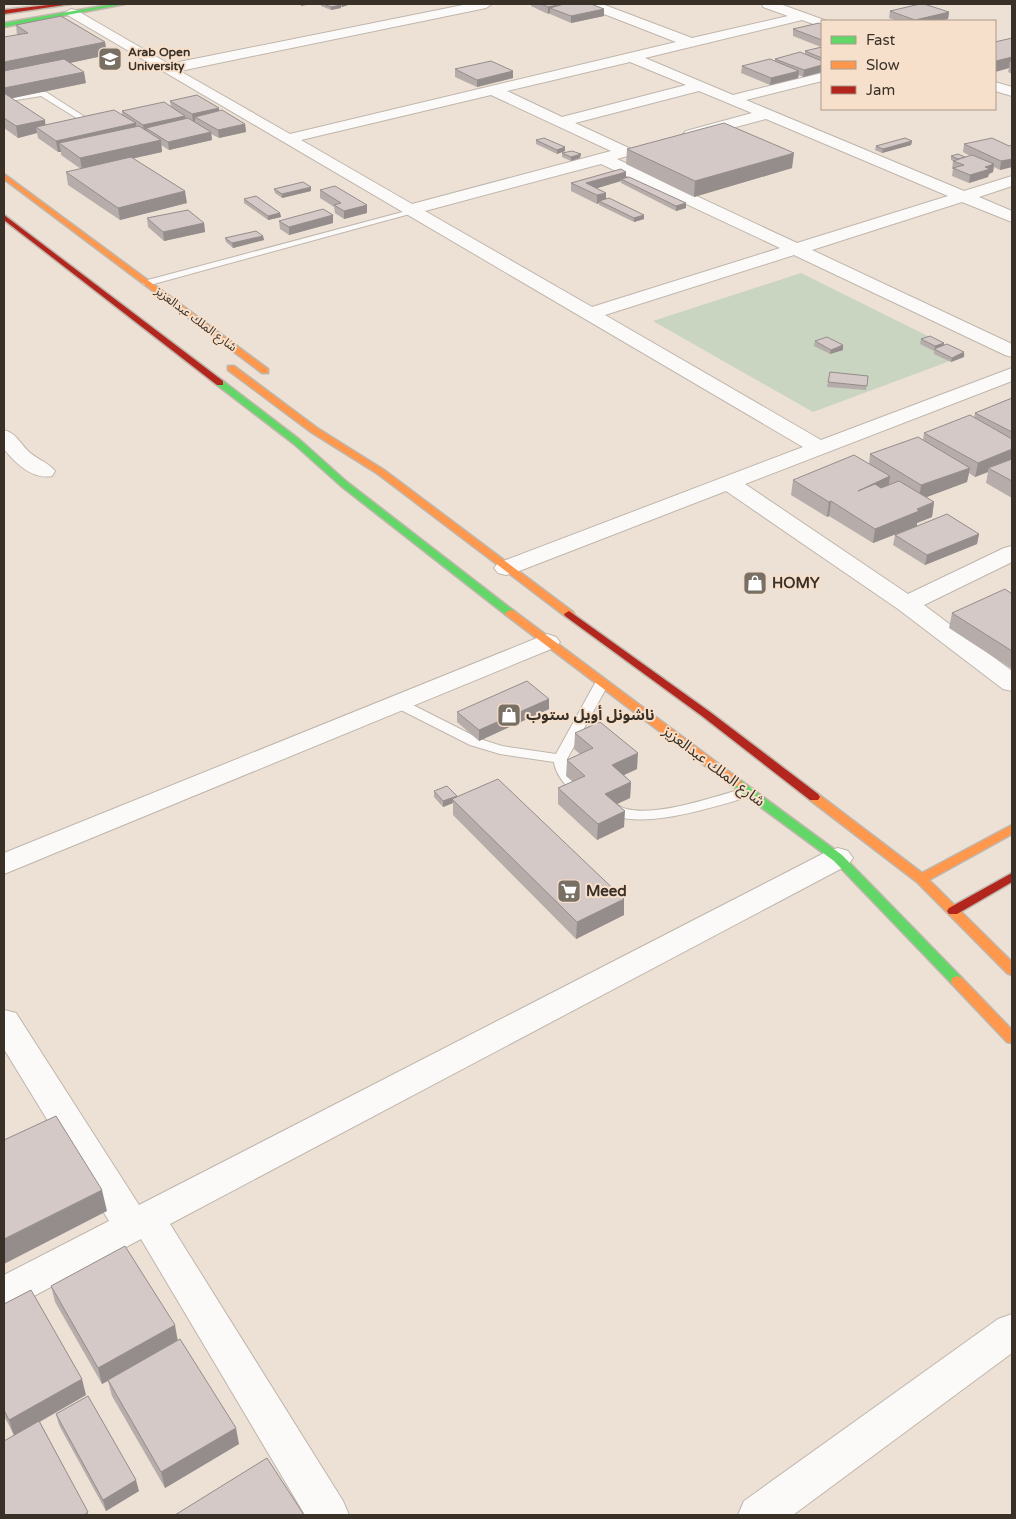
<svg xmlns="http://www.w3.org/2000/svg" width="1016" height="1519" viewBox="0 0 1016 1519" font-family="'Varela Round','Noto Sans Arabic',sans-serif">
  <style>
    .green { fill: #c9d4c1 }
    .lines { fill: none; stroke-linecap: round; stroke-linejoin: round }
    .lane-casing { stroke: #bfb6ac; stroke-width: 2 }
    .street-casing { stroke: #bfb6ac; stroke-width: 2 }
    .fast-casing { stroke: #bfb6ac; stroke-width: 3 }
    .slow-casing { stroke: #bfb6ac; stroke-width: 3 }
    .jam-casing { stroke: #bfb6ac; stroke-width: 3 }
    .lane { fill: #fcfaf9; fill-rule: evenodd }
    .street { fill: #fcfaf9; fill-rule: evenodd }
    .fast { fill: #63d668; fill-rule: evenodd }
    .slow { fill: #ff974d; fill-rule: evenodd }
    .jam { fill: #b3261e; fill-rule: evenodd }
    .wall { fill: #b6adaa }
    .shaded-wall { fill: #948d8b }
    .building { fill: #d4c9c6; stroke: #948d8b }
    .labels { text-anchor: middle; stroke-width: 4; stroke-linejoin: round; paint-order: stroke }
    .far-poi-label { font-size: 12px; font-weight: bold; fill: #393128; stroke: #f7e0cb; text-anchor: start }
    .far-street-label { font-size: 12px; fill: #393128; stroke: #f7e0cb }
    .poi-label { font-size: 15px; font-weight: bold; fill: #393128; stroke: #f7e0cb; text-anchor: start }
    .street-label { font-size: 15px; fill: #393128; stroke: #f7e0cb }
  </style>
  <rect width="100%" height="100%" fill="#ede1d5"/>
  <polygon class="green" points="801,273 966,355 813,412 653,321"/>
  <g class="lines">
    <g class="lane-casing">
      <g id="lane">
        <polygon points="33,92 46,92 85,117 78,119 41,96 4,102 4,98"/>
        <polygon points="410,210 417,212 150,285 144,285 142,283 144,281"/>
        <path d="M602 679 609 683 567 759 573 776 593 792 591 795C574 800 556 777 554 762L500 754 470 745 393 706 391 703 393 700H403L480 739 502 746 556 754 595 683Z"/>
        <path d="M749 787 754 789 756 792 754 795C723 804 623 839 601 805L603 802 608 800C615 802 619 807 626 809 659 817 716 796 749 787Z"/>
      </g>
    </g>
    <g class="street-casing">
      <g id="street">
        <path d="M468 4H492L486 8 180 71 290 134 676 42 586 7 585 4H602L692 38 788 16 763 7 762 4H780L827 21H822V27L802 20 645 58 733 95 822 73V81L746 100 964 191 1012 176V186L979 197 1012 211V222L962 202 812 250 1012 344V357L1005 355 794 255 605 315 821 440 1012 368V381L745 484 908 594 1004 548 1012 546V562L924 605 1012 671V691L1003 689 898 609 726 491 514 573 506 575 498 573 494 568 498 563 803 447 64 13 71 9 76 10 169 64ZM630 62 686 85 562 117 507 91ZM699 91 752 113 686 131 683 134 686 137 691 139 766 119 948 196 797 243 617 159 631 155 633 152 631 149 575 123ZM491 95 611 151 412 204 301 140ZM601 164 780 248 592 307 425 211Z"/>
        <polygon points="995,82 1012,87 1012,96 995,91"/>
        <path d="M4 430C16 433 20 443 28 451 36 459 48 462 55 471L52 476C33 480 15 463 4 449Z"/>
        <polygon points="547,634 556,637 560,642 556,647 4,874 4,853"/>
        <polygon points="838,848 848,851 853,858 848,865 170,1224 343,1501 349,1515 305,1515 141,1239 17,1305 4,1309 4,1275 109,1221 4,1049 4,1010 16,1013 139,1205 828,851"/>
        <polygon points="1012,1314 1012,1353 793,1515 738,1515 744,1501 998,1319"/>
      </g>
    </g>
    <g class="fast-casing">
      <g id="fast">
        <polygon points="114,4 125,4 4,27 4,23"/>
        <polygon points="217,381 223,381 300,440 347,482 514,611 515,613 514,615 506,615 341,486 294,444 217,385"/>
        <polygon points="736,779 740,780 842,855 962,978 963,981 962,984 952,984 834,861 732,786 730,783"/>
      </g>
    </g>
    <g class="slow-casing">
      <g id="slow">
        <polygon points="4,174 268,369 268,373 262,373 4,179"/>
        <polygon points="228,366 234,366 317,428 384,470 573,612 574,614 573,616 565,616 378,474 311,432 228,370"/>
        <polygon points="510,610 514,611 740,780 742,783 740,786 732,786 506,615 505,613"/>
        <polygon points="814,793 818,794 922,873 1012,825 1012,834 929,880 1012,962 1012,975 1007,973 917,882 810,800 808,797"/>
        <polygon points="957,976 962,978 1012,1030 1012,1043 1007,1042 952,984 951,981 952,978"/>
      </g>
    </g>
    <g class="jam-casing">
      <g id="jam">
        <polygon points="57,4 71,4 4,14 4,10"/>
        <polygon points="4,215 223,381 223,385 217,385 4,220"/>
        <polygon points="569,611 710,712 818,794 820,797 818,800 810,800 702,716 565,616 564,614"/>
        <polygon points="1012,873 1012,882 957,914 949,914 947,911 949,908"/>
      </g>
    </g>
    <use href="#lane" class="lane"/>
    <use href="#street" class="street"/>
    <use href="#fast" class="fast"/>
    <use href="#slow" class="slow"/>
    <use href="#jam" class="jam"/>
  </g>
  <g class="wall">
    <polygon points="321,4 351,4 342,7 341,7 341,8 331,10 321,6"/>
    <polygon points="531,4 591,4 604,9 604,16 571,23 550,14 550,13 548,14 531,6"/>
    <polygon points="890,11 949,12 948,19 939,21 898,21 889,18"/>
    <polygon points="16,25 105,42 107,55 70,63 86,83 11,98 45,125 122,115 122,111 171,107 170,101 219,108 219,111 245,124 246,132 219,138 211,134 212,140 169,150 161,145 162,152 133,158 187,203 120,220 68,185 66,172 81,169 61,155 61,152 58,152 38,138 37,133 18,138 4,128 4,37 17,35"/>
    <polygon points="822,25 822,72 803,77 799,75 798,78 770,85 741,73 742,66 775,61 775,59 805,54 805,51 821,47 793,36 793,29"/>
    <polygon points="1012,38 1012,74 1008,72 1009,68 995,72 995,42"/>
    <polygon points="455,69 513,71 513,78 477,87 455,77"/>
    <polygon points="536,140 565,147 565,151 557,154 536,144"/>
    <polygon points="912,141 911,145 882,153 875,150 876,146"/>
    <polygon points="964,144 1009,146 1012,145 1012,167 1000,170 994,167 993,172 989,174 988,177 969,183 952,176 953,169 952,169 953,161 951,160 951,156 965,157 970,156 963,152"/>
    <polygon points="627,149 792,168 694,197 626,164"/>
    <polygon points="562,153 580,158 571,161 562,157"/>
    <polygon points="626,178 686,208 676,211 621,183 621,181 597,188 606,198 644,219 634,222 599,205 599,203 597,204 571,191 571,183"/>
    <polygon points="274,189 311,191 282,198 275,193"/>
    <polygon points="320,190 367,213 344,219 335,213 334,207 320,198"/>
    <polygon points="244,199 280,213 281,217 268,220 244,203"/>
    <polygon points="147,218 204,223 205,232 164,241 148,227"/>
    <polygon points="279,221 333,223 289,235 280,229"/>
    <polygon points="263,236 264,240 233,248 226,242 225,238"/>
    <polygon points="921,339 944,343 944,346 964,357 951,362 934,354 934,351 920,344"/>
    <polygon points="815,341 843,350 830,354 814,346"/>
    <polygon points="830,372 868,376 866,390 827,387"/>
    <polygon points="1012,398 1012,498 986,483 988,472 975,477 969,473 967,482 926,497 934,502 932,517 917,523 917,526 873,543 829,516 827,517 791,495 793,480 869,464 870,454 923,440 924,433 974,418 975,413"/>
    <polygon points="979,534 977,544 925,565 893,545 895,535"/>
    <polygon points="1012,591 1012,669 949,628 952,613 1012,594"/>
    <polygon points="549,699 549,709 479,741 457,722 457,712"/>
    <polygon points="575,733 637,769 624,775 631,782 630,798 617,804 624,827 597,840 558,804 558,788 573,782 566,776 567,760 580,754 574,749"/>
    <polygon points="434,791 457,797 624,899 624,915 576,939 453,815 453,803 443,807 434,797"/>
    <polygon points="51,1286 178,1341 239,1444 165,1488 112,1396 108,1381 102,1384 55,1302"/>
    <polygon points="4,1304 86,1395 40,1422 89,1515 4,1515 14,1435 4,1416"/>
    <polygon points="56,1414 139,1491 106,1511 59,1425"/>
  </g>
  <g class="shaded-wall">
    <polygon points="301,4 312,4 301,6"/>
    <polygon points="342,4 351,4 342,7"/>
    <polygon points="563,4 550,8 550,13 548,14 548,7"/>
    <polygon points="341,5 341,8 331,10 331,7"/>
    <polygon points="604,9 604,16 571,23 571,16"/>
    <polygon points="949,12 948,19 939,21 914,21 915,20"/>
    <polygon points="105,42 107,55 4,77 4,62"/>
    <polygon points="1012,57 1012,62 1010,61 1009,68 995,72 996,61"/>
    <polygon points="822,65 822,72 803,77 804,70"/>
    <polygon points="513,71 513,78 477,87 477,80"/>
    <polygon points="799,71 798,78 770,85 771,78"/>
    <polygon points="84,72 86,83 4,100 4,88"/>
    <polygon points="219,108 220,116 195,117 195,121 193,122 192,114"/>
    <polygon points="185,116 186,123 146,128 147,132 144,133 143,125"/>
    <polygon points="45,120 46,131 36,127 37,133 18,138 16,126"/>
    <polygon points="136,123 137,135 59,143 61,152 58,152 56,141"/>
    <polygon points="245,124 246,132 219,138 218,130"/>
    <polygon points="211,132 212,140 169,150 168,142"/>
    <polygon points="161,140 162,152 82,170 80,158"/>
    <polygon points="912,141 911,145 882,153 883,149"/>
    <polygon points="565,147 565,151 557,154 557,150"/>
    <polygon points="794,153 792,168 694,197 695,181"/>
    <polygon points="581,154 580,158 571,161 571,157"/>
    <polygon points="1012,159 1012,167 1000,170 1001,161"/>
    <polygon points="994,164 993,172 989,174 988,177 969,183 970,175 985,167"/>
    <polygon points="626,172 626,180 621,179 621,181 588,191 586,183"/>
    <polygon points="311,187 311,191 282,198 282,194"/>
    <polygon points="185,191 187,203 120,220 118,208"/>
    <polygon points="606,193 606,201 599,201 599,203 597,204 597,195"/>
    <polygon points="686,203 686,208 676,211 676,206"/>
    <polygon points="367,205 367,213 344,219 344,211"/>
    <polygon points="280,213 281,217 268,220 268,216"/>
    <polygon points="333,215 333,223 289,235 289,227"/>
    <polygon points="644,215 644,219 634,222 634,218"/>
    <polygon points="204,223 205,232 164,241 163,232"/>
    <polygon points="263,236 264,240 233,248 232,243"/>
    <polygon points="944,343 943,347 935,349 935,346"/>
    <polygon points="843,345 843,350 830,354 831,350"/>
    <polygon points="964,352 964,357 951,362 952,358"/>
    <polygon points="1012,449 1012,463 988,468 988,472 975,477 978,463"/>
    <polygon points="970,468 967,482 919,500 921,485"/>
    <polygon points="890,476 888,491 858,491"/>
    <polygon points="831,501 829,516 827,517 829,502"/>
    <polygon points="934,502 932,517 917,523 917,526 873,543 875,529"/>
    <polygon points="979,534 977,544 925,565 927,555"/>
    <polygon points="549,699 549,709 479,741 479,730"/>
    <polygon points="638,753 637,769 611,781 612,765"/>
    <polygon points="631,782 630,798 604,810 605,794"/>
    <polygon points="457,796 457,801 452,799 453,803 443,807 443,801"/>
    <polygon points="625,811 624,827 597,840 598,824"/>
    <polygon points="624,899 624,915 576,939 577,922"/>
    <polygon points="102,1190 107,1211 4,1264 4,1239"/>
    <polygon points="175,1325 178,1342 102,1384 98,1368"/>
    <polygon points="82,1379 86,1395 14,1436 9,1420"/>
    <polygon points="236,1428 239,1444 165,1488 161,1472"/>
    <polygon points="136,1480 139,1491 106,1511 103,1500"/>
  </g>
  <g class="building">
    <polygon points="324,4 338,4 341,5 331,7"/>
    <polygon points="541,4 563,4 548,7"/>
    <polygon points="564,4 591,4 604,9 571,16 550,8"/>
    <polygon points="920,4 924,4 949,12 915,20 890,11"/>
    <polygon points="61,16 105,42 4,62 4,37 28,33 16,25"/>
    <polygon points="819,23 822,25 822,40 793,29"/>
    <polygon points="1012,38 1012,57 996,61 995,60 995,42"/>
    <polygon points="822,47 822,58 805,51"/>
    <polygon points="800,52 822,61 822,65 804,70 775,59"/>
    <polygon points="64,59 84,72 4,88 4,71"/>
    <polygon points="770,59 799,71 771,78 742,66"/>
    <polygon points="491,61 513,71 477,80 455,69"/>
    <polygon points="4,93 45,120 16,126 4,118"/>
    <polygon points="197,95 219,108 192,114 170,101"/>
    <polygon points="164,102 185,116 143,125 122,111"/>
    <polygon points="114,110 136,123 56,141 36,127"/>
    <polygon points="222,110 245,124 218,130 195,117"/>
    <polygon points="188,118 211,132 168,142 146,128"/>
    <polygon points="724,123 794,153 695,181 627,149"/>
    <polygon points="139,126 161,140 80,158 59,143"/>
    <polygon points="544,138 565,147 557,150 536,140"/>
    <polygon points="905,138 912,141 883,149 876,146"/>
    <polygon points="992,138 1009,146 1012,145 1012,159 1001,161 964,144"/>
    <polygon points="572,151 581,154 571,157 562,153"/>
    <polygon points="958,154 965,157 958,159 951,156"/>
    <polygon points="972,155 994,164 985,167 990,169 970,175 953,168 964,165 953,161"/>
    <polygon points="131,157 185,191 118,208 66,172"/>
    <polygon points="621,169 626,172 586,183 606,193 597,195 571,183"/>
    <polygon points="629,177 686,203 676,206 621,179"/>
    <polygon points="303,182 311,187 282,194 274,189"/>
    <polygon points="335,186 367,205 344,211 334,205 341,203 320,190"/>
    <polygon points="256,196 280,213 268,216 244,199"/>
    <polygon points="609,198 644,215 634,218 599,201"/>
    <polygon points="323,209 333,215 289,227 279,221"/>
    <polygon points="188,210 204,223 163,232 147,218"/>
    <polygon points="256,231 263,236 232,243 225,238"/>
    <polygon points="930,336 944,343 935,346 921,339"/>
    <polygon points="827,337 843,345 831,350 815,341"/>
    <polygon points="947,344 964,352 952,358 934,349"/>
    <polygon points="830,372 868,376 867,386 828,382"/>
    <polygon points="1012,398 1012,432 975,413"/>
    <polygon points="970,415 1012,439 1012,449 978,463 924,433"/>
    <polygon points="918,437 970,468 921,485 870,454"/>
    <polygon points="854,455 890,476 858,491 875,484 881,488 899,481 934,502 917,509 919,511 875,529 831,501 829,502 793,480"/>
    <polygon points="1012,459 1012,481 988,468"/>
    <polygon points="947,514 979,534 927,555 895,535"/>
    <polygon points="1005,589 1012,594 1012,651 952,613"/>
    <polygon points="527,681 549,699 479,730 457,712"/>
    <polygon points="600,722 638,753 612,765 631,782 605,794 625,811 598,824 558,788 585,776 567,760 593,748 575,733"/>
    <polygon points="498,779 624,899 577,922 452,799"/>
    <polygon points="447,786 457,796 443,801 434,791"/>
    <polygon points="56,1116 102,1190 4,1239 4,1140"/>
    <polygon points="125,1246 175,1325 98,1368 51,1286"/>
    <polygon points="31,1290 82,1379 9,1420 4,1410 4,1304"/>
    <polygon points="180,1339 236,1428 161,1472 108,1380"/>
    <polygon points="88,1396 136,1480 103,1500 56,1414"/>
    <polygon points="39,1421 88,1512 84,1515 4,1515 4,1441"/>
    <polygon points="267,1458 304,1515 175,1515"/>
  </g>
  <defs>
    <g id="school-square" transform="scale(1.25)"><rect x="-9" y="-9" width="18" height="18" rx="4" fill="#786f65" stroke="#f7e0cb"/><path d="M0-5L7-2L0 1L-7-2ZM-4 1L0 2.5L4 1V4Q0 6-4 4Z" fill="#fff"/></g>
    <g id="shop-square" transform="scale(1.25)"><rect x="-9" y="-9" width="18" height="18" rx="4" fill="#786f65" stroke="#f7e0cb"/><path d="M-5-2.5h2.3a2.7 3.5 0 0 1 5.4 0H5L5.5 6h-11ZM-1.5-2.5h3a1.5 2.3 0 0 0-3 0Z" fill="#fff"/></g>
    <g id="supermarket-square" transform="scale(1.25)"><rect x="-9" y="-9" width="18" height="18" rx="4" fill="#786f65" stroke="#f7e0cb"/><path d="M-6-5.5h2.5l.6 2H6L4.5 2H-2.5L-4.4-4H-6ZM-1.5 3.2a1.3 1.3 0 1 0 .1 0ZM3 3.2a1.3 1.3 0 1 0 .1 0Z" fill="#fff"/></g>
  </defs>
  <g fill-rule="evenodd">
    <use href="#school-square" x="110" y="59"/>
    <use href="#shop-square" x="755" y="583"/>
    <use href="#shop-square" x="509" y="715"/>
    <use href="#supermarket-square" x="569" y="891"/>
  </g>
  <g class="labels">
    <g class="far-poi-label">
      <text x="128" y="56">Arab Open<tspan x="128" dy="14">University</tspan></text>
    </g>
    <g class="far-street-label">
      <text transform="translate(196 319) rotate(37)" y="4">شارع الملك عبدالعزيز</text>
    </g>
    <g class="poi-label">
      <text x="772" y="588">HOMY</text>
      <text x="526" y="720">ناشونل أويل ستوب</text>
      <text x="586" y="896">Meed</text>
    </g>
    <g class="street-label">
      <text transform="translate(714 766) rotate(37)" y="5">شارع الملك عبدالعزيز</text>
    </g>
  </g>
  <rect width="1016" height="1519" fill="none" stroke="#393128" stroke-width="10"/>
  <rect x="821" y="20" width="175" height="90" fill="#f7e0cb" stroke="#ab9a8a"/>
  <rect x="831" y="36" width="25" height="8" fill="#63d668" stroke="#ab9a8a"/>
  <text x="866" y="45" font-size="15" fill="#393128">Fast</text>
  <rect x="831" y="61" width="25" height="8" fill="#ff974d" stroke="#ab9a8a"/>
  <text x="866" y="70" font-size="15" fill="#393128">Slow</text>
  <rect x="831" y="86" width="25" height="8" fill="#b3261e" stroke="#ab9a8a"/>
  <text x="866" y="95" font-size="15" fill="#393128">Jam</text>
</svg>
